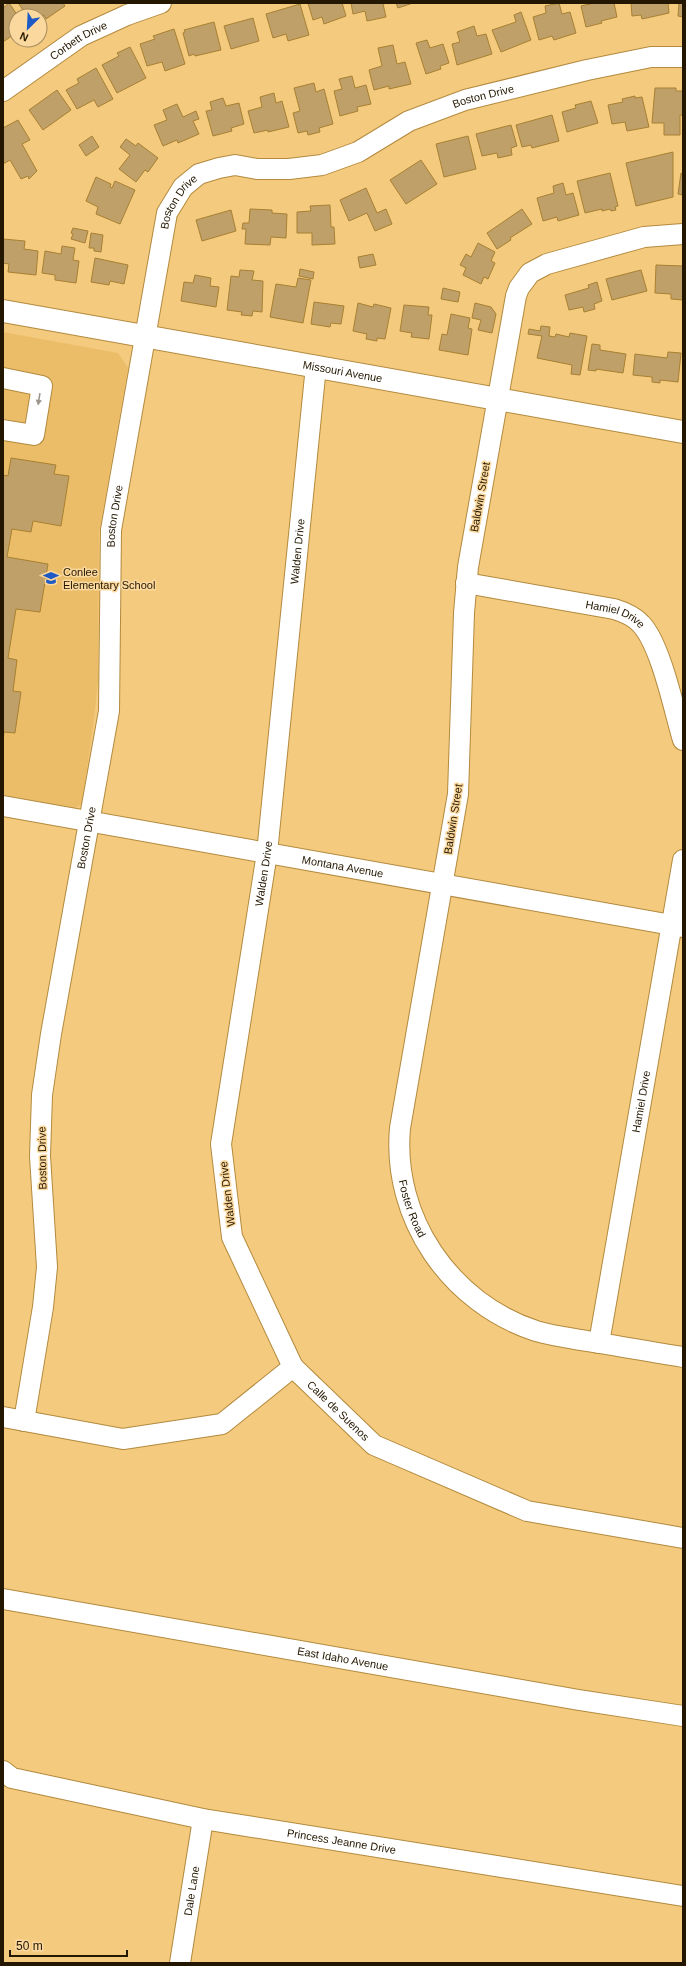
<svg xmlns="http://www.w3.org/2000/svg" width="686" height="1966" viewBox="0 0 686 1966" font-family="Helvetica,sans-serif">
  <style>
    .built { fill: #ebbd68 }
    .building { fill: #bfa068; stroke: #a88032 }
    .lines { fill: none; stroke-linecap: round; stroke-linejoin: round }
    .minor-casing { stroke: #b38a3e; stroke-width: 22 }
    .major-casing { stroke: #b38a3e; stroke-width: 24 }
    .minor { stroke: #fff; stroke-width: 20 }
    .major { stroke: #fff; stroke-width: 22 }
    .oneway { fill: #9c978d }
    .labels { text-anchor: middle; stroke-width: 3; stroke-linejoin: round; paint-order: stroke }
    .street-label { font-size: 11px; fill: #241701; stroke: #fbd89d }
    .poi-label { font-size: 11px; fill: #241701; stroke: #fbd89d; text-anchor: start }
  </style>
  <rect width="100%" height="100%" fill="#f4ca7e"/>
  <polygon class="built" points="3,332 118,353 128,368 99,533 98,681 94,719 82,804 73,809 3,796"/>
  <g class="building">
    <polygon points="9,3 18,16 16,16 16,33 3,42 3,8"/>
    <polygon points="21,3 63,3 65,6 46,19 44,15 40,18 40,16 27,16 19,4"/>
    <polygon points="308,3 342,3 346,16 324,24 322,17 313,20"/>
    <polygon points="351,3 387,3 383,4 386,17 367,21 365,11 353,14"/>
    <polygon points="396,3 413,3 398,8"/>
    <polygon points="559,3 562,14 570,12 576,33 554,40 552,36 539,40 533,17 546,13 545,6"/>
    <polygon points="594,3 614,3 617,17 601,21 602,23 586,27 581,6"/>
    <polygon points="631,3 668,3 669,13 642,19 641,15 632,16"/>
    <polygon points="679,3 683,3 683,17 678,16"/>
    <polygon points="300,4 309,35 288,41 286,34 273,38 266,14"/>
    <polygon points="521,12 531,40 501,52 492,30 516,22 514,15"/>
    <polygon points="253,18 259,41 231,49 224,26"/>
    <polygon points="214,22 221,50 195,56 194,54 189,56 183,33 185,32 184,30"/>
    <polygon points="474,26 477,36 486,34 492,54 457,65 452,44 460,42 457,32"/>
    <polygon points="174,29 185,64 165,71 162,62 147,66 140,44 155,39 153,36"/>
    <polygon points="427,40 430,48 443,44 449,63 440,66 441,69 426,74 416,43"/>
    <polygon points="393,45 397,64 405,62 411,84 389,89 389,86 374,90 369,70 382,66 378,48"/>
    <polygon points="130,47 146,78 117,93 102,65 119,56 117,53"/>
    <polygon points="96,68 113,99 98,107 94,100 77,109 66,90 79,83 77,79"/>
    <polygon points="352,76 355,88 366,85 371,104 357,107 358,111 340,116 334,91 342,89 339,79"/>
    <polygon points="314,83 316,92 324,89 333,124 319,128 320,132 308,135 307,131 298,133 293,113 300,111 294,88"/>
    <polygon points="655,88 676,88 676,91 683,91 683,115 680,115 680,135 664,135 664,123 652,123"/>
    <polygon points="57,90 71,110 43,130 29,110"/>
    <polygon points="274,93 276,103 282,101 289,127 268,132 268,130 254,133 248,111 262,107 260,97"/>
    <polygon points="635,96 635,98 642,97 649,127 627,131 625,122 612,124 608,105 623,102 622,99"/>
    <polygon points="223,98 226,106 239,103 244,124 231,128 232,131 213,136 206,111 212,110 210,102"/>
    <polygon points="591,101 598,123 567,132 562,112 576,108 575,105"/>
    <polygon points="177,104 183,117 196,111 199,119 193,121 199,134 178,143 177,140 163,146 154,125 167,120 163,110"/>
    <polygon points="552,115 559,141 532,148 531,145 522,147 516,125"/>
    <polygon points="18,120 30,140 22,144 37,171 29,179 28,176 21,179 10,160 3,164 3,128"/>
    <polygon points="511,125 517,146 511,148 512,155 498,158 497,153 482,156 476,134"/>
    <polygon points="92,136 99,147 86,156 79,145"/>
    <polygon points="468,136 476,169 444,177 436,144"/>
    <polygon points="126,139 136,146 138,143 158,158 148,172 145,170 136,182 119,169 130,155 120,147"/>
    <polygon points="673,152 673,197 636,206 626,163"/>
    <polygon points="421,160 437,184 406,204 390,180"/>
    <polygon points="610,173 618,206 615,207 616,210 611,211 610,209 602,211 602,209 585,213 577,181"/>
    <polygon points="681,173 683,174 683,195 678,194"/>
    <polygon points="96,177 111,184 110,187 112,188 115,181 135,190 120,224 96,214 98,207 86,201"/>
    <polygon points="563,183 566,195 573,193 579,215 558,221 557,217 543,221 537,198 554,193 553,186"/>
    <polygon points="366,188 377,213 386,209 392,224 375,231 367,213 349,221 340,200"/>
    <polygon points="330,205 331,227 334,227 335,244 312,245 312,233 297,233 297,212 311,211 310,206"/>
    <polygon points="250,209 272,210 272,213 287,214 286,238 271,237 270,245 245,244 246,229 242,229 243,223 249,223"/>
    <polygon points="522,209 532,224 510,238 511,240 497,249 487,233"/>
    <polygon points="231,210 236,231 202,241 196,220"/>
    <polygon points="73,228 88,231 85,243 71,239 73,234 71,233"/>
    <polygon points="91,233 103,235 101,252 94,251 94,248 89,248"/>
    <polygon points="3,239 25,241 24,249 38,251 36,275 8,272 9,264 3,263"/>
    <polygon points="478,243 495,252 491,261 495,263 488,279 484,277 481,284 463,275 466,268 460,265 466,254 471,257"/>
    <polygon points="62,246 75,248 73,260 79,261 76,283 55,280 55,275 42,273 45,251 61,254"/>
    <polygon points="373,254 376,265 360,268 358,257"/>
    <polygon points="95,258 128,265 124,284 110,281 109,285 91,282"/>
    <polygon points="656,265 683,266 683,300 671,299 671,294 655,293"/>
    <polygon points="300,269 314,272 313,279 299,276"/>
    <polygon points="240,270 254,271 252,280 263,281 262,312 253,311 252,316 241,315 242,312 227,310 231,276 239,277"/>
    <polygon points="641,270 647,291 612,300 606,279"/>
    <polygon points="195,275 211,278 210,286 219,287 216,307 181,301 184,282 193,283"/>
    <polygon points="298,278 311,280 303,323 270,317 276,284 296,287"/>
    <polygon points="597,282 602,301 594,304 595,309 584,312 583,307 569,310 565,295 589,288 588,285"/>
    <polygon points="443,288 460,292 458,302 441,299"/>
    <polygon points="314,302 344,306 341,324 331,323 330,327 311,324"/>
    <polygon points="358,303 373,307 374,304 391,308 385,339 377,338 377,341 366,339 367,334 353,331"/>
    <polygon points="475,303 491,307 496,314 492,333 478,330 481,320 472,318"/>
    <polygon points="404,305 429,307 428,315 432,315 429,339 411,337 412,333 400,331"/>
    <polygon points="451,314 470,318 468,328 472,329 468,355 439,350 442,334 447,335"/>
    <polygon points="541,326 550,327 549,336 555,337 556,334 569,337 570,333 587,336 580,375 571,374 572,365 537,358 542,336 528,334 529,329 540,331"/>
    <polygon points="592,344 600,345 600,350 626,354 623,373 596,369 596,371 588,370"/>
    <polygon points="668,352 681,353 678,382 660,380 660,383 652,382 652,377 633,375 635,354 667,358"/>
    <polygon points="11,458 56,465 54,474 69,476 61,526 33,521 31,532 12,529 7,557 48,564 40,612 16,609 8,658 17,660 13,691 21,692 15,733 4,732 3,741 3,475 8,476"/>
  </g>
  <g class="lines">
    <g class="minor-casing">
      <g id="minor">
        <path id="s1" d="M3 91 81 36 127 15 161 3"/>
        <path id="s2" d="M683 234 644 237 547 264 530 273 519 288 516 296 468 567 464 613 458 794 400 1128C392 1218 450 1303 536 1331 553 1336 570 1338 587 1341 619 1346 651 1352 683 1357"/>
        <polyline points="3,378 42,386 34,435 3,430"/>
        <path id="s3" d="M466 583 614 609C624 612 634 616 641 624 661 645 674 710 683 740"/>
        <path id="s4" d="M3 806 683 927"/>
        <path id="s5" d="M599 1343 683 860"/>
        <path id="s6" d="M293 1367 232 1237 221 1144 267 853 316 366"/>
        <path id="s7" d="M3 1417 123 1439 222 1424 293 1367 374 1445 527 1511 683 1538"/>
        <path id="s8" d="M24 1421 43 1307 47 1267 40 1156 42 1095 51 1034 109 711 111 530 167 213 183 187 199 174 219 168 235 165 257 169H289L322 165 358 152 409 121 465 100 587 70 651 57H683"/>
        <path id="s9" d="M3 1599 579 1700 683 1716"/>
        <path id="s10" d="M3 1771 12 1778 203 1819 683 1896"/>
        <path id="s11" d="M180 1963 203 1819"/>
      </g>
    </g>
    <g class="major-casing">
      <g id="major">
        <path id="s12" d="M3 311 683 432"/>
      </g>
    </g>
    <use href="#minor" class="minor"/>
    <use href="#major" class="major"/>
  </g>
  <defs><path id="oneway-solid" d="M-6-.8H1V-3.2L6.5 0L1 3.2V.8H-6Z"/></defs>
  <use class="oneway" href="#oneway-solid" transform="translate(39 399) rotate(99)"/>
  <defs>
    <g id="school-bare" transform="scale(1.2)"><path d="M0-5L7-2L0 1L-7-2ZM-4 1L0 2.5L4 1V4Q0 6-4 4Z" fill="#1d5ac6" stroke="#fbd89d" stroke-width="2.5" paint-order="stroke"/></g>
  </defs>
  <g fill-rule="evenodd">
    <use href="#school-bare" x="51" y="578"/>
  </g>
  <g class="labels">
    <g class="street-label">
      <text dy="4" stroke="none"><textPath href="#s1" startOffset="91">Corbett Drive</textPath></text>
      <text dy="4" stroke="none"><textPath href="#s8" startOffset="1573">Boston Drive</textPath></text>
      <text dy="4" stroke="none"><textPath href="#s8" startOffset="1236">Boston Drive</textPath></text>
      <text dy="4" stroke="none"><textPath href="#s12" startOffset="345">Missouri Avenue</textPath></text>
      <text transform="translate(480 497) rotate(-80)" y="4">Baldwin Street</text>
      <text dy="4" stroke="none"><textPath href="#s8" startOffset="913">Boston Drive</textPath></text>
      <text dy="4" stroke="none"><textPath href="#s6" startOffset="835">Walden Drive</textPath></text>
      <text dy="4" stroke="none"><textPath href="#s3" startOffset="153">Hamiel Drive</textPath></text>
      <text transform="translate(453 819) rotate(-81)" y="4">Baldwin Street</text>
      <text dy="4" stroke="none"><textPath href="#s8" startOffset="589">Boston Drive</textPath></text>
      <text dy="4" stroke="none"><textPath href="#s4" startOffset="345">Montana Avenue</textPath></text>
      <text dy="4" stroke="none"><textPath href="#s6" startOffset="511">Walden Drive</textPath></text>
      <text dy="4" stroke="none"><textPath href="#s5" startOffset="245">Hamiel Drive</textPath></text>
      <text transform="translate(42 1158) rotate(-91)" y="4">Boston Drive</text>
      <text transform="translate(227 1194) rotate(-97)" y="4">Walden Drive</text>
      <text dy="4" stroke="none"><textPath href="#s2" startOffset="1110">Foster Road</textPath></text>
      <text dy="4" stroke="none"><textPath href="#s7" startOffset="376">Calle de Suenos</textPath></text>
      <text dy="4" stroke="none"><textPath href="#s9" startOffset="345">East Idaho Avenue</textPath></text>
      <text dy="4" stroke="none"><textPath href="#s10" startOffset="347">Princess Jeanne Drive</textPath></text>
      <text dy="4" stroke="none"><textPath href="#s11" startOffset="73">Dale Lane</textPath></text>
    </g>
    <g class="poi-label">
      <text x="63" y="576">Conlee<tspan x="63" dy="13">Elementary School</tspan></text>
    </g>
  </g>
  <rect width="686" height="1966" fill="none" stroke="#241701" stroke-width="8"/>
  <g transform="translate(28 28) rotate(204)"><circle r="19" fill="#fbd89d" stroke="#a58b5f"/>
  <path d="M0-3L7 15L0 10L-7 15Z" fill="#1d5ac6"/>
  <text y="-6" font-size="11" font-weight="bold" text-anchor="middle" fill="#241701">N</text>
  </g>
  <path d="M10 1950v6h117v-6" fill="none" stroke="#241701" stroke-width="2"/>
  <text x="16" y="1950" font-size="12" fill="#241701" stroke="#fbd89d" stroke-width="3" paint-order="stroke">50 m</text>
</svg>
